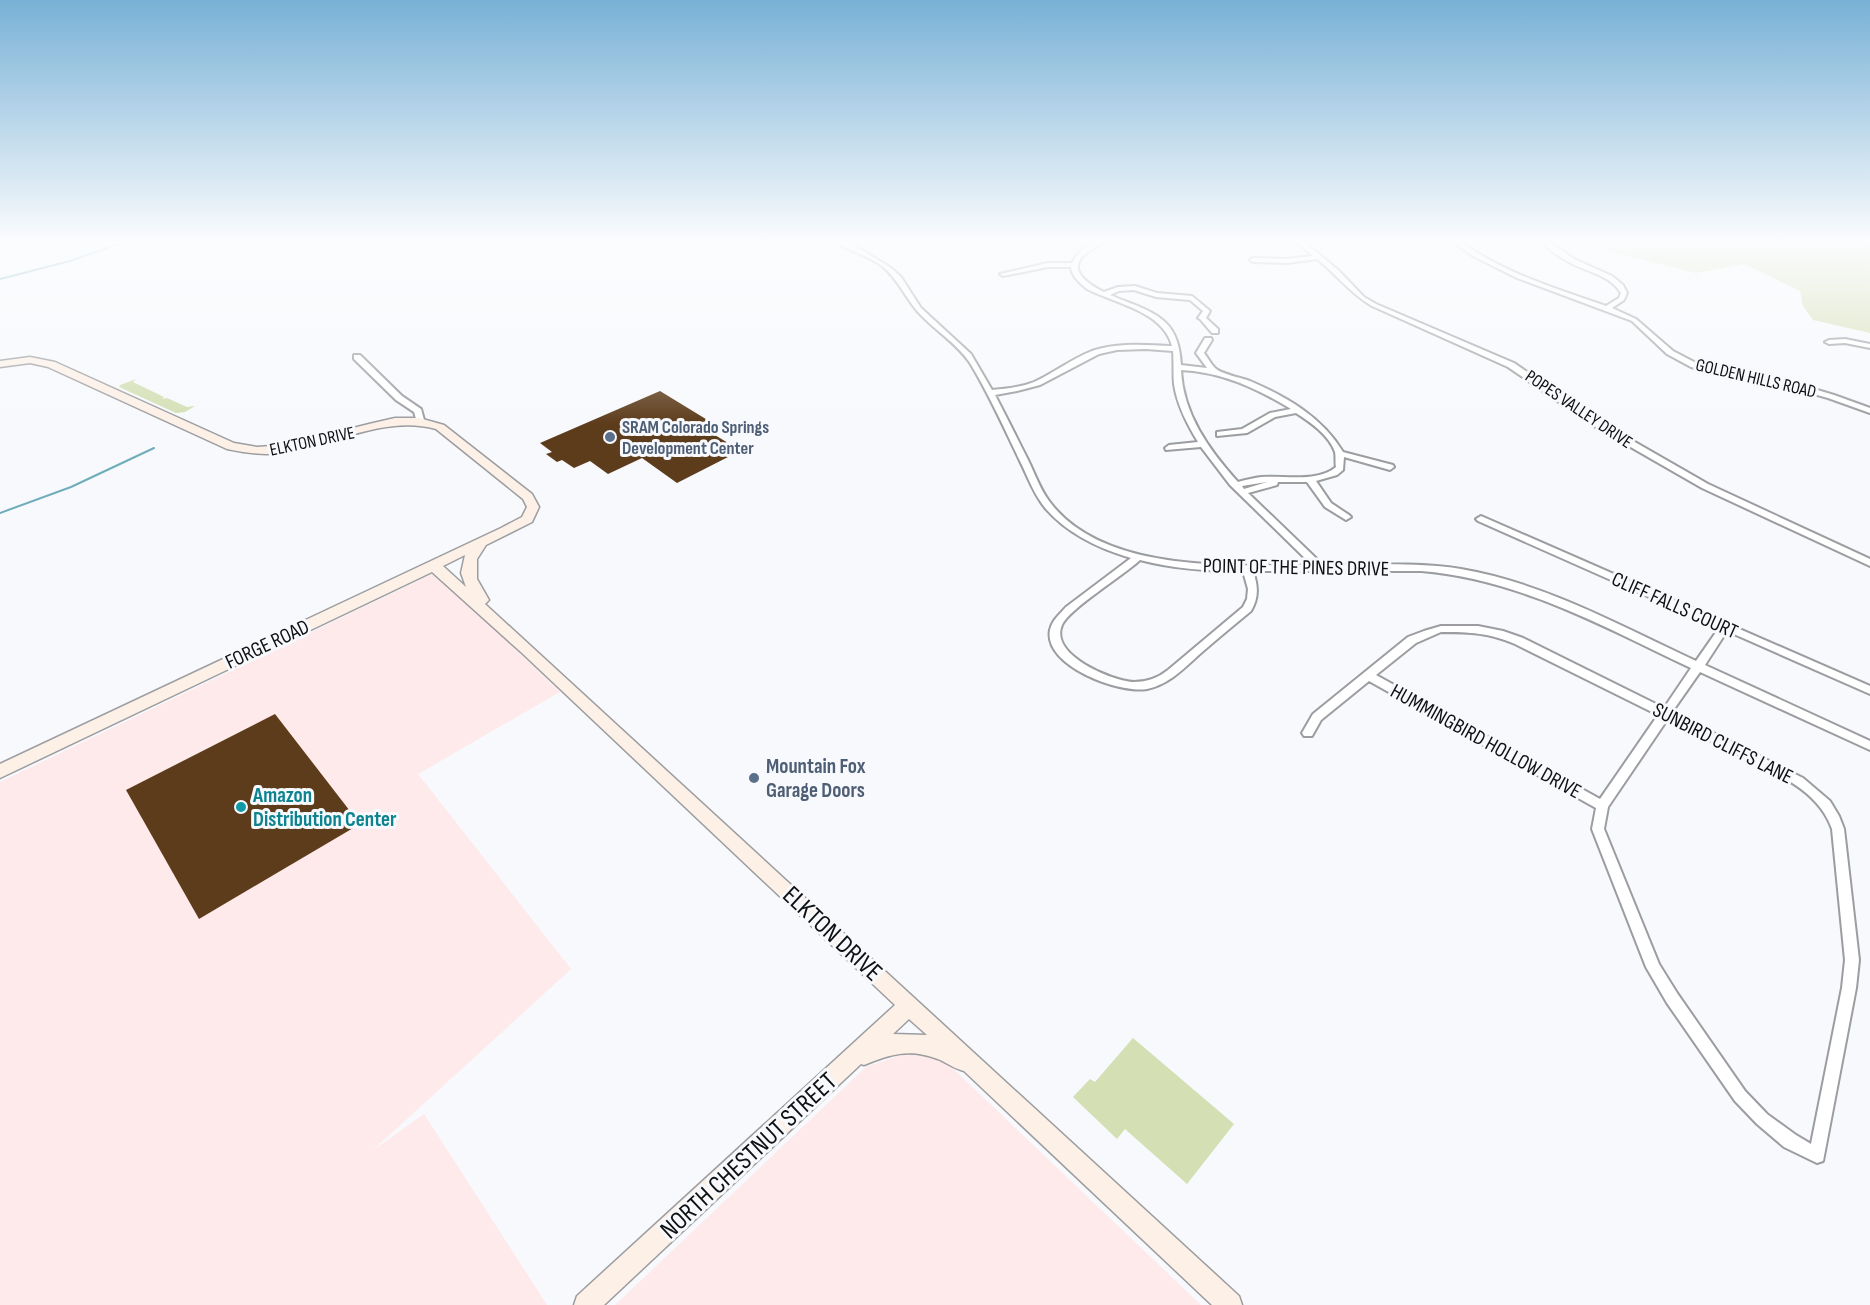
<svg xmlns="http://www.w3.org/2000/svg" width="1870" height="1305" viewBox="0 0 1870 1305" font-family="'Sofia Sans Condensed',sans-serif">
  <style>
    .industrial { fill: #fee9eb }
    .green { fill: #d4dfb4 }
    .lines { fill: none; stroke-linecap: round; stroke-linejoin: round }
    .stream { stroke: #70adbb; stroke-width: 2 }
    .building { fill: #5d3c1b }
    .street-casing { stroke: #9b9da0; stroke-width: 4 }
    .secondary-casing { stroke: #9b9da0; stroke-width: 3 }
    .street { fill: #fff; fill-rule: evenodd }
    .secondary { fill: #fdf0e6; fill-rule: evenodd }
    .service-dot { fill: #5c6f8a; stroke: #f7f9fc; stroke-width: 2 }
    .culture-dot { fill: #0f9aa8; stroke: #f7f9fc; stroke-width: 2 }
    .labels { text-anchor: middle; stroke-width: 6; stroke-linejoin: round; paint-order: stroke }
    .far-street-label { font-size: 18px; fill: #0f1011; stroke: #f7f9fc }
    .far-service-label { font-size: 18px; font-weight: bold; fill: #4e5e75; stroke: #f7f9fc; text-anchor: start }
    .street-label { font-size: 21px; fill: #0f1011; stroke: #f7f9fc }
    .service-label { font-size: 21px; font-weight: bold; fill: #4e5e75; stroke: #f7f9fc; text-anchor: start }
    .culture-label { font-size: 21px; font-weight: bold; fill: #0d838f; stroke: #f7f9fc; text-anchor: start }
    .near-street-label { font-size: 26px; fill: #0f1011; stroke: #f7f9fc }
  </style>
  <rect width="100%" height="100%" fill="#f7f9fc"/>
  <g class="industrial">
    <polygon points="436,572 560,692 418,774 571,969 372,1151 424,1114 547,1305 0,1305 0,782"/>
    <polygon points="904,1054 928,1054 945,1061 1201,1305 615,1305 866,1067"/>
  </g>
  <g class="green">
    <polygon points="1595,241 1870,241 1870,333 1813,320 1803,306 1800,291 1744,264 1696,273 1611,252"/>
    <polygon points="136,379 133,382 164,397 162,399 167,398 187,407 195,406 185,412 176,413 119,387 120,385"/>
    <polygon points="1133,1038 1234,1124 1187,1184 1125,1129 1117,1139 1073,1097 1090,1079 1095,1082"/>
  </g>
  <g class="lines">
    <g class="stream">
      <polyline points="0,279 70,261 127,241"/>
      <polyline points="0,513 71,487 154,448"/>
    </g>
  </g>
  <g class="building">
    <polygon points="660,391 714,424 705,429 733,446 730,456 677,483 642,458 608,474 590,461 574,468 562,460 557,462 546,454 552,452 540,443"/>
    <polygon points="275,714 360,824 199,919 126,790"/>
  </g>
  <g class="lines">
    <g class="street-casing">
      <g id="street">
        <path d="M833 241H842L862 250 891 268 901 277 921 308 971 354 992 390C1006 389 1021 387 1034 382 1054 373 1071 359 1092 351 1118 342 1146 345 1172 346 1163 311 1116 304 1087 289 1080 283 1072 277 1071 267H1048L1003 276 1000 274 1048 263H1072C1077 252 1090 241 1103 241 1097 247 1089 251 1083 256 1067 272 1092 286 1104 292L1118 287 1135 286 1157 293 1192 296 1210 311 1206 318 1218 329V333H1212L1200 319 1198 318 1203 311 1190 300 1156 297 1134 290 1119 291 1110 295C1150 312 1179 315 1181 365L1207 368 1196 353 1205 338H1211L1212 340 1204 353C1208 358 1211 364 1215 368 1221 374 1242 378 1250 381 1287 397 1322 417 1343 452L1393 465 1394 467 1390 470 1344 457 1343 470 1337 475 1316 481 1331 503 1349 515 1351 517 1346 520 1325 507 1307 482H1278L1277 485 1248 493 1323 565C1369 565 1416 562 1461 569 1544 583 1621 626 1696 661L1719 628 1478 521 1476 519 1481 516 1870 686V694L1727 631 1705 665 1870 741V750L1700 672 1672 712 1803 778 1830 801 1839 816 1844 829 1859 960 1856 988 1823 1161 1817 1163 1784 1147 1757 1124 1735 1101 1667 1003 1646 967 1592 829 1596 808 1369 681 1321 720 1312 736H1304L1302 733 1313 714 1408 637 1424 631 1441 626H1478L1503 631 1523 638 1664 708 1691 668C1604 627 1519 579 1421 571H1253C1258 586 1259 597 1251 611 1234 625 1217 639 1201 653 1184 668 1170 684 1147 689 1120 694 1043 666 1050 630 1052 620 1060 614 1066 607L1131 558C1100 549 1068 534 1046 509 1034 495 1028 477 1020 461 1004 428 989 394 970 363 957 343 934 330 918 312 905 297 898 279 882 266 867 255 849 251 833 241ZM1146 349 1173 351C1174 363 1173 372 1174 384 1177 405 1187 424 1198 442L1169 445 1165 448 1166 450 1201 447 1230 485 1312 565C1232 565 1103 574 1049 501 1040 489 1035 474 1028 460 1017 438 1006 416 995 395L1017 391 1040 385 1099 354 1117 350ZM1181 370C1222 372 1256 388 1291 409L1270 413 1242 429 1217 432V436L1247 433 1275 417 1296 413C1310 422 1329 435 1335 452 1336 456 1335 463 1336 467 1317 483 1284 475 1261 477 1253 478 1245 480 1238 482 1209 450 1183 414 1181 370ZM1267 482 1244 489 1242 486ZM1140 560C1174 569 1208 571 1243 571L1248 589 1247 599 1243 607 1168 670C1158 678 1147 682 1134 682 1112 681 1049 655 1062 625 1069 609 1124 575 1140 560ZM1441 632C1470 632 1489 633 1515 644L1658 715 1600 799 1376 675 1416 643ZM1667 720C1691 731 1715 743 1739 755 1774 773 1818 789 1832 829L1845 960 1842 988 1811 1144 1796 1135 1767 1114 1745 1091 1677 993 1659 964 1604 829 1608 807Z"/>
        <path d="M1296 241H1303L1338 270 1364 297 1376 304 1514 363 1600 422 1708 484 1870 559V566L1702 488 1594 426 1508 367 1372 306C1351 294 1336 274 1317 259L1287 263 1253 262 1250 260 1253 258 1287 259 1313 256Z"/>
        <path d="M1452 241C1464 241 1471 250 1481 255 1520 278 1563 291 1606 306L1619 298 1621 293C1611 277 1593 273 1577 266 1564 260 1551 252 1541 241H1548L1574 259 1612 276 1623 285 1627 293 1624 300 1612 308 1636 319 1673 351 1696 363 1794 383 1834 395 1870 408V413L1828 398 1789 387 1713 373 1691 367 1667 354 1632 321 1517 278 1473 256Z"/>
        <polygon points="1845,339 1870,344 1870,348 1845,343 1829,344 1825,342 1829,340"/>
        <polygon points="354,355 360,355 402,396 421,409 424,420 423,422 417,422 414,412 396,400 354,359"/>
      </g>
    </g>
    <g class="secondary-casing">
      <path id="secondary" d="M30 357 55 362 234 443 257 447 285 445 369 424 395 418H419L444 425 532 494 539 507 532 522 486 545 477 559V579L489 600 485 604 1239 1296 1242 1305H1212L964 1071C955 1069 947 1063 938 1059 909 1048 891 1054 864 1065L861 1064 604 1305H574L577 1296 895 1005 522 653 432 572 0 778V764L501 528 522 517 527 507 523 499 436 429C386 415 336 444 287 452 266 456 247 453 227 449L48 367 30 363 0 367V361ZM465 555 461 573 466 587 443 566ZM909 1019 927 1035 893 1034Z"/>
    </g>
    <use href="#street" class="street"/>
    <use href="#secondary" class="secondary"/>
  </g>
  <linearGradient id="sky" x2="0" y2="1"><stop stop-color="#78b1d6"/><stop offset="0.57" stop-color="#fbfcfe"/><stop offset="1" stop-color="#fbfcfe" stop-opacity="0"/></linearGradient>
  <rect width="1870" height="424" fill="url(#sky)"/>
  <g class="service-dot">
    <circle cx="610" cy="437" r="6"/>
    <circle cx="754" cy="778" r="6"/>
  </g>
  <circle class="culture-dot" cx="241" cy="807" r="6"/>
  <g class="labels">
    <g class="far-street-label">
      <text transform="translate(1756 378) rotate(13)" y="6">GOLDEN HILLS ROAD</text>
      <text transform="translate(1579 409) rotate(34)" y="6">POPES VALLEY DRIVE</text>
      <text transform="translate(312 441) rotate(-12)" y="6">ELKTON DRIVE</text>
    </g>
    <g class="far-service-label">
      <text x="622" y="433">SRAM Colorado Springs<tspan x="622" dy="21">Development Center</tspan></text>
    </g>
    <g class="street-label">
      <text transform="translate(1296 567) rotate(1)" y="7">POINT OF THE PINES DRIVE</text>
      <text transform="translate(1675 605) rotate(24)" y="7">CLIFF FALLS COURT</text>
      <text transform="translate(267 644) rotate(-25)" y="7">FORGE ROAD</text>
      <text transform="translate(1486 741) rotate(29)" y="7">HUMMINGBIRD HOLLOW DRIVE</text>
      <text transform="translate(1723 743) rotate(27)" y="7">SUNBIRD CLIFFS LANE</text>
    </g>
    <g class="service-label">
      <text x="766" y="773">Mountain Fox<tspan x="766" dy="24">Garage Doors</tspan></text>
    </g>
    <g class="culture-label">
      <text x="253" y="802">Amazon<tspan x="253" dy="24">Distribution Center</tspan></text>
    </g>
    <g class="near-street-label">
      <text transform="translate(833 933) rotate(43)" y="9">ELKTON DRIVE</text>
      <text transform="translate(748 1155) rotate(-43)" y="9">NORTH CHESTNUT STREET</text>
    </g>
  </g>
</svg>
